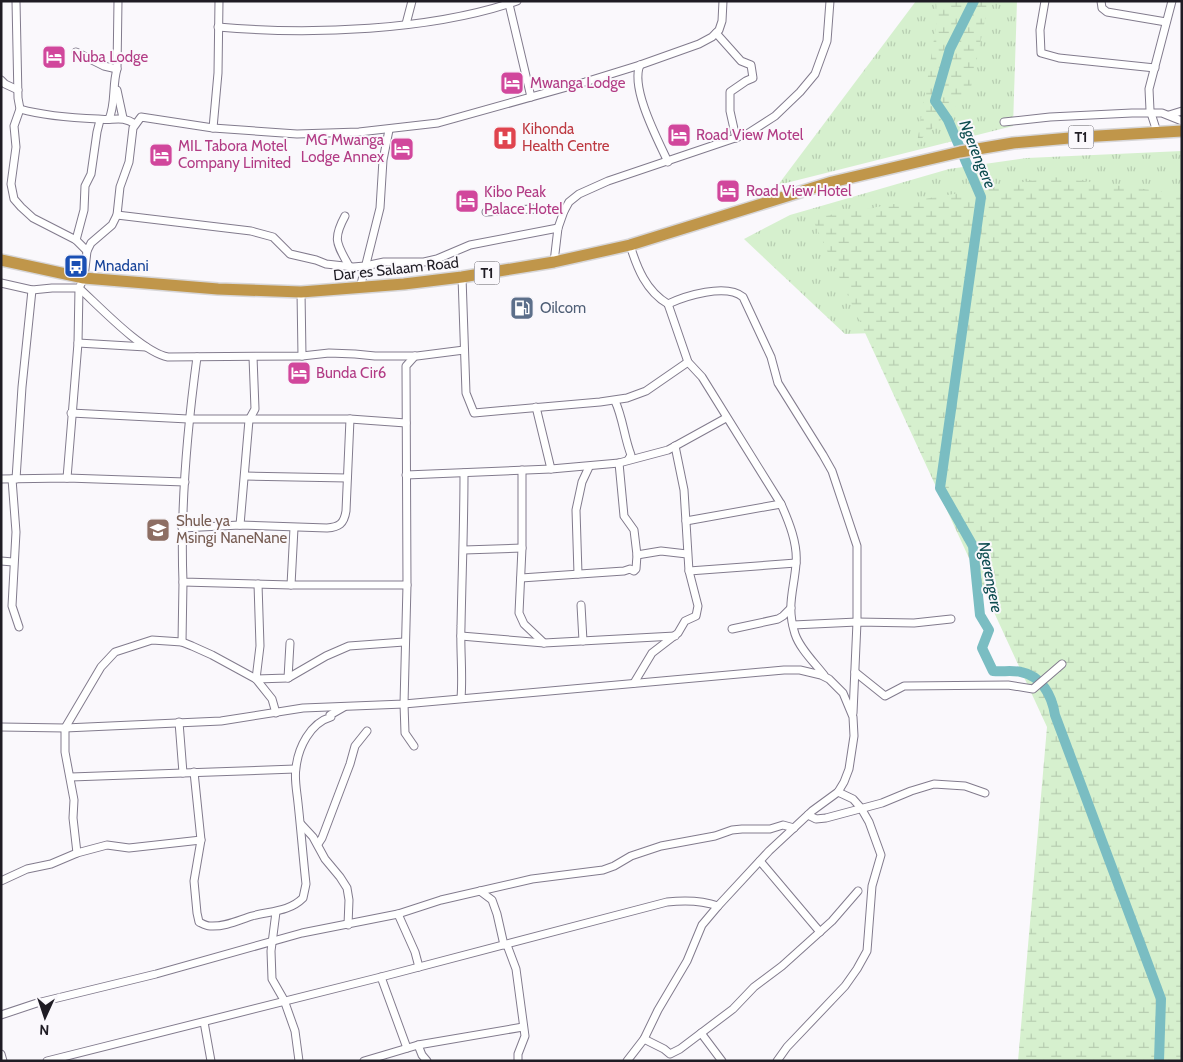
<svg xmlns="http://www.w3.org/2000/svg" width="1183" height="1062" viewBox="0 0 1183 1062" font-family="Cabin,sans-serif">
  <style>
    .grass { fill: url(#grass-tufts) }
    .wetland { fill: url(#wetland-marsh) }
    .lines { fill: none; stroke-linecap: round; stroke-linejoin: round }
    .river { stroke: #7abdc2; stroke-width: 10 }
    .minor-casing { stroke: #827b8d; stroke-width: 9 }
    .trunk-casing { stroke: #d7d6d8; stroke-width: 14 }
    .minor { stroke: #fff; stroke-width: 7 }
    .trunk { stroke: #c0964a; stroke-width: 11 }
    .labels { text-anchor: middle; stroke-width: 4; stroke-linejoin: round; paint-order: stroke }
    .shield { fill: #faf8fc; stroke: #615e65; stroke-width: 1 }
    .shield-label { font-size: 14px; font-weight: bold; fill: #1f1c24 }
    .hotel-label { font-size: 15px; fill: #b23c85; stroke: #faf8fc; text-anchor: start }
    .health-label { font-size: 15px; fill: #be3a42; stroke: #faf8fc; text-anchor: start }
    .transit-label { font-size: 15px; fill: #164399; stroke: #faf8fc; text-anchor: start }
    .street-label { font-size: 15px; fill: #1f1c24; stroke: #faf8fc }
    .service-label { font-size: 15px; fill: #4e5e75; stroke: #faf8fc; text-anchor: start }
    .education-label { font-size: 15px; fill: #785e54; stroke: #faf8fc; text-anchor: start }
    .water-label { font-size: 16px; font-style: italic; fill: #0c4b4f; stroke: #faf8fc }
  </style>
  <defs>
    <pattern id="grass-tufts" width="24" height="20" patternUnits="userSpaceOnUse" patternTransform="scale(1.25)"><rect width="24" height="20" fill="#d6f0ce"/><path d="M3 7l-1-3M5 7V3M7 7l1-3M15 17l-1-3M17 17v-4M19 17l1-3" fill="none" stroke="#b7cdb1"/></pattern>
    <pattern id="wetland-marsh" width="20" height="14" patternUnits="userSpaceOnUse" patternTransform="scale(1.25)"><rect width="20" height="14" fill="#d6f0ce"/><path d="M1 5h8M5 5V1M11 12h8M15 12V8" fill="none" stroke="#b7cdb1"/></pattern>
  </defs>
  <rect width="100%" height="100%" fill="#faf8fc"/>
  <g class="grass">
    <polygon points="916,1 1017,1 1013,126 778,185"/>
    <polygon points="1182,151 1182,322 845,334 744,239 790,215 949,169 1027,158"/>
  </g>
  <g class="wetland">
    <polygon points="936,1 989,1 970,92 917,143 937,21"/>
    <polygon points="1053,177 1182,194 1182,1061 1018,1061 1047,727 812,218"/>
  </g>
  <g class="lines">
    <path class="river" d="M974 1 950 49 935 101 948 120 981 197 940 488 973 546 980 615 989 630 982 648 993 671C1002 672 1012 670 1021 672 1042 676 1052 696 1055 715L1161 999 1159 1061"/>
    <g class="minor-casing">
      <g id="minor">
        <polyline points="16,1 18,98 20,109 14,126 16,147 11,184 14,199 21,207 33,218 76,240 87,251"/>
        <polyline points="1045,1 1040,30 1041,53 1059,58 1155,68"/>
        <polyline points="1101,1 1102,8 1107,12 1166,22"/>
        <polyline points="509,4 531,97"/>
        <polyline points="406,24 412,1"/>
        <path d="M218 27C310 35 430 31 517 1"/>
        <polyline points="716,33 741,61 751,65 753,78 746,81 730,92 730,111 736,138"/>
        <polyline points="76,52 104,66 117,69"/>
        <path d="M640 65C630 88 658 140 668 162"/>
        <polyline points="1,80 5,84 18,90"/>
        <polyline points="117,90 123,118"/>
        <path d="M20 109C45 116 73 118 98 119 113 121 122 115 135 124"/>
        <polyline points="1169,115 1182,111"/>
        <path d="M109 119C116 103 112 86 117 69L118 1"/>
        <polyline points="1004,122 1050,117 1132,113 1162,113 1182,121"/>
        <polyline points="213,128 218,73 219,1"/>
        <polyline points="1157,132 1150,110 1149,89 1172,1"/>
        <polyline points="486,212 531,209 564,211"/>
        <polyline points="117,215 251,231 273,237 290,254 316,260 326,264 353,267 365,266 384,262 424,262 437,259 470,245 558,228"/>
        <path d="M345 216C332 240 337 244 349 266"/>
        <polyline points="76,240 84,210 85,186 91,174 97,132 100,120"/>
        <path d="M630 245C637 268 646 291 668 304L688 362 702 377 781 504C789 522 798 544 796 564 794 590 786 606 795 634 800 649 814 662 824 675"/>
        <polyline points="554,262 558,228 564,211 569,202 579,194 608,181 747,134 775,116 800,92 815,74 827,41 830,1"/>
        <polyline points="462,277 466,393 474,413 600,402 627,398 646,391 688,362"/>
        <path d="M1 283 32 290 52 288H79C100 307 142 352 168 357L302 356 329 353 355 354 375 356H417L464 350"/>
        <polyline points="360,288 380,208 383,160 389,130"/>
        <polyline points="301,292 302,356"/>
        <path d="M668 304C685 296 726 283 743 297L771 357 778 383 823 455 832 471 857 546V622L853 713"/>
        <polyline points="78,343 146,347"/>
        <path d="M197 357C187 431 180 507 183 582L291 585H407"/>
        <path d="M615 401C623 418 624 437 631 455L628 460"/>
        <polyline points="536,407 551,469"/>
        <polyline points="71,413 188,419 350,419 406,423"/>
        <polyline points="522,470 522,548 519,613 524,624 544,643"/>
        <polyline points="406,475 551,469 619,463 668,450 726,418"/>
        <polyline points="245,476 347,478"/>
        <polyline points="67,478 78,343 79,288 84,278 87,251 91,243 112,225 117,215 120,187 129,162 133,128 141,117 213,128 297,134 359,132 438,123 585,82 640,65 699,44 712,37 719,30 722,21 723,1"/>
        <polyline points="1,479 67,478 185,482"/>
        <polyline points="12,479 16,532 12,606 19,627"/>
        <polyline points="16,479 22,387 32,290"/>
        <polyline points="686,521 781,504"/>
        <polyline points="240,525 249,420 255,409 253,357"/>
        <path d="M182 528 240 525 327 528C339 527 344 524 346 511L350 419"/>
        <polyline points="464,550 522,548"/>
        <polyline points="637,555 661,551 687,554"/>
        <polyline points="1,561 13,562"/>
        <polyline points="689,571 796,563"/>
        <polyline points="578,574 576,510 582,482 589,467"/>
        <polyline points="521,578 624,571 630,569 634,571 636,569 637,555 634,530 624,516 619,463"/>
        <polyline points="258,584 260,646 256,679 288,678 290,643"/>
        <polyline points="291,585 294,528"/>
        <polyline points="581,605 583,641"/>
        <polyline points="793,625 857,622 914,623 951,619"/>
        <polyline points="732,629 778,619 783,616 791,608"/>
        <polyline points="461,636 544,643 675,636"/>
        <polyline points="182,642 183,582"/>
        <polyline points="855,672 885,696 904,686 1008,685 1033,689 1062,664"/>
        <polyline points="288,678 326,656 349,646 404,642"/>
        <polyline points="634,683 652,653 678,633 685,621 696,616 698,606 689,571 684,490 675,446"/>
        <path d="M461 698C463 674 460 650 461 626 462 574 464 524 464 473"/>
        <polyline points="179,722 183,773 295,769"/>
        <polyline points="1,727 65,728 221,721 303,708 404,704 784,670 800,670 821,675 829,679 843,693 853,717 854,736 849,769 844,782 838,792 812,811 769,851 718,906 702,925 687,961 658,1010 644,1039 627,1061"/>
        <polyline points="414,746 405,733 404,704 407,585 406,366 415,356"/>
        <path d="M194 772 201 840 194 881 197 913 199 922C203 924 206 926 210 926 225 927 239 920 252 916 270 911 289 912 303 898L306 884C303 857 301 830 298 803 297 792 294 779 296 768 298 748 310 723 331 717L330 715 344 707"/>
        <polyline points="71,777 183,773"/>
        <polyline points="808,815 816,819 826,818 882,803 911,791 934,784 965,786 985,793"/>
        <polyline points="301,824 313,837 325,859 340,877 347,888 349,900 348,925"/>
        <polyline points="318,844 322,838 350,764 355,746 367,731"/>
        <polyline points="77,853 73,818 74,800 65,752 65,728 101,667 115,652 152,640 182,642 192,646 212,655 256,679 272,699 276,713"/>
        <polyline points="760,861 820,932"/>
        <polyline points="1,881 27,869 51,864 77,853 107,845 129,848 201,840"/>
        <polyline points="480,891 492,900 497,914 504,945"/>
        <polyline points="276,912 271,951 272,979 284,1000 295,1031 299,1061"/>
        <polyline points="398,914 415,952 419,967"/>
        <polyline points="507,945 516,969 525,1036 518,1054 518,1061"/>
        <polyline points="381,977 407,1048"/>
        <polyline points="1,1015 37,1003 156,974 302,933 398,914 441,900 532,879 603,870 614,866 631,856 661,846 715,836 732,830 742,829 770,829 783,825 794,828"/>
        <polyline points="204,1022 211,1061"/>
        <polyline points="701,1033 722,1061"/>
        <polyline points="644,1039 664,1049 670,1054 680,1049 733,1009 754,987 782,966 832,921 858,891"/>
        <polyline points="418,1045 422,1055 427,1061"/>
        <polyline points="1,1054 3,1061"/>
        <path d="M47 1061 381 977 667 902C684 900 701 900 718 906"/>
        <polyline points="364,1061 418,1045 523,1027"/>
        <polyline points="777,1061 787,1047 845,986 857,969 867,951 872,886 881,855 869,822 861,808 853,799 838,792"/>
      </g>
    </g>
    <g class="trunk-casing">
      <polyline id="trunk" points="1,260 84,278 218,289 301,292 404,284 462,277 554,262 630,245 832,182 960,152 1013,143 1081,137 1182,131"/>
    </g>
    <use href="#minor" class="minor"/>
    <use href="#trunk" class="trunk"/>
  </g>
  <defs>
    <g id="hotel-square" transform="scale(1.25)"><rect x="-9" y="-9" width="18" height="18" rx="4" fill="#d1479c" stroke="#faf8fc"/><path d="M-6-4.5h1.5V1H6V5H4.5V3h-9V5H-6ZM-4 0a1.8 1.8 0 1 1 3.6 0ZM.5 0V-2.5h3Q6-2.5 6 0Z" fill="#fff"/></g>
    <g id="hospital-square" transform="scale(1.25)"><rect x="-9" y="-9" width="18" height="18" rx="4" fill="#e0444e" stroke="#faf8fc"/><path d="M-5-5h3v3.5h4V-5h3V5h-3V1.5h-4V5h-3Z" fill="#fff"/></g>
    <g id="bus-square" transform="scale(1.25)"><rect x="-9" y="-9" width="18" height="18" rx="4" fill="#1a4fb4" stroke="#faf8fc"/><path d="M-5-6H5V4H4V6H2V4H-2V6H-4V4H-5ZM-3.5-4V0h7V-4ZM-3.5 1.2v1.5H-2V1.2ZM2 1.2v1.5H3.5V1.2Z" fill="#fff"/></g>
    <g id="fuel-square" transform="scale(1.25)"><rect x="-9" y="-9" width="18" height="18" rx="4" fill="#5c6f8a" stroke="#faf8fc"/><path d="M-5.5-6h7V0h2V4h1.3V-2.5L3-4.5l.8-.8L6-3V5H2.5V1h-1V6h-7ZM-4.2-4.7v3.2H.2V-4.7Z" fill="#fff"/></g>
    <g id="school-square" transform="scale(1.25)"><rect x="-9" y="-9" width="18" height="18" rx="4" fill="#8d6e63" stroke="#faf8fc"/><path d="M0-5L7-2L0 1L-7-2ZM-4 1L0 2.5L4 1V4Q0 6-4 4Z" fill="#fff"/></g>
  </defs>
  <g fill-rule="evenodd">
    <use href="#hotel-square" x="54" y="57"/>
    <use href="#hotel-square" x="512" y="83"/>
    <use href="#hotel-square" x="679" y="135"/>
    <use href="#hospital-square" x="505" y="138"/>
    <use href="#hotel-square" x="402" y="149"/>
    <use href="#hotel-square" x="161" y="155"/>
    <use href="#hotel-square" x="728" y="191"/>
    <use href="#hotel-square" x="467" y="201"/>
    <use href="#bus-square" x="76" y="266"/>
    <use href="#fuel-square" x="522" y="308"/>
    <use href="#hotel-square" x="299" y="373"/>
    <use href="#school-square" x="158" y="530"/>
  </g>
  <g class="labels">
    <g class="shield">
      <rect x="1068.5" y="125.5" width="25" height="23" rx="4"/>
      <rect x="474.5" y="261.5" width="25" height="23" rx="4"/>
    </g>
    <g class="shield-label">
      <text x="1081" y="142">T1</text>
      <text x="487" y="278">T1</text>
    </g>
    <g class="hotel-label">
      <text x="72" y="62">Nuba Lodge</text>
      <text x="530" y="88">Mwanga Lodge</text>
      <text x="696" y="140">Road View Motel</text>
      <text x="384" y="145" text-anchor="end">MG Mwanga<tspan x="384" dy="17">Lodge Annex</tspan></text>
      <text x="178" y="151">MIL Tabora Motel<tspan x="178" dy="17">Company Limited</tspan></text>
      <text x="746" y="196">Road View Hotel</text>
      <text x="484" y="197">Kibo Peak<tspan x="484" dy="17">Palace Hotel</tspan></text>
      <text x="316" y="378">Bunda Cir6</text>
    </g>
    <g class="health-label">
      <text x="522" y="134">Kihonda<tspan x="522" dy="17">Health Centre</tspan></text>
    </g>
    <g class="transit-label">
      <text x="94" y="271">Mnadani</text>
    </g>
    <g class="street-label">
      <text transform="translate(396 269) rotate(-6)" y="5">Dar es Salaam Road</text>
    </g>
    <g class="service-label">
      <text x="540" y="313">Oilcom</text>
    </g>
    <g class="education-label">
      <text x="176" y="526">Shule ya<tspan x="176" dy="17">Msingi NaneNane</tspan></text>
    </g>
    <g class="water-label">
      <text transform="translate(978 154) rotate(68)" y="6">Ngerengere</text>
      <text transform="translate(991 577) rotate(79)" y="6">Ngerengere</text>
    </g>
  </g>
  <rect width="1183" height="1062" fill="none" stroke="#1f1c24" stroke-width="5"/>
  <g transform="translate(45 1017) rotate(183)" stroke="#faf8fc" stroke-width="4" paint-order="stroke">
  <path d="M0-4L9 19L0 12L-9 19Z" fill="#1f1c24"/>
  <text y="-8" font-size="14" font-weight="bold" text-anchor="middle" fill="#1f1c24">N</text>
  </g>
</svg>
